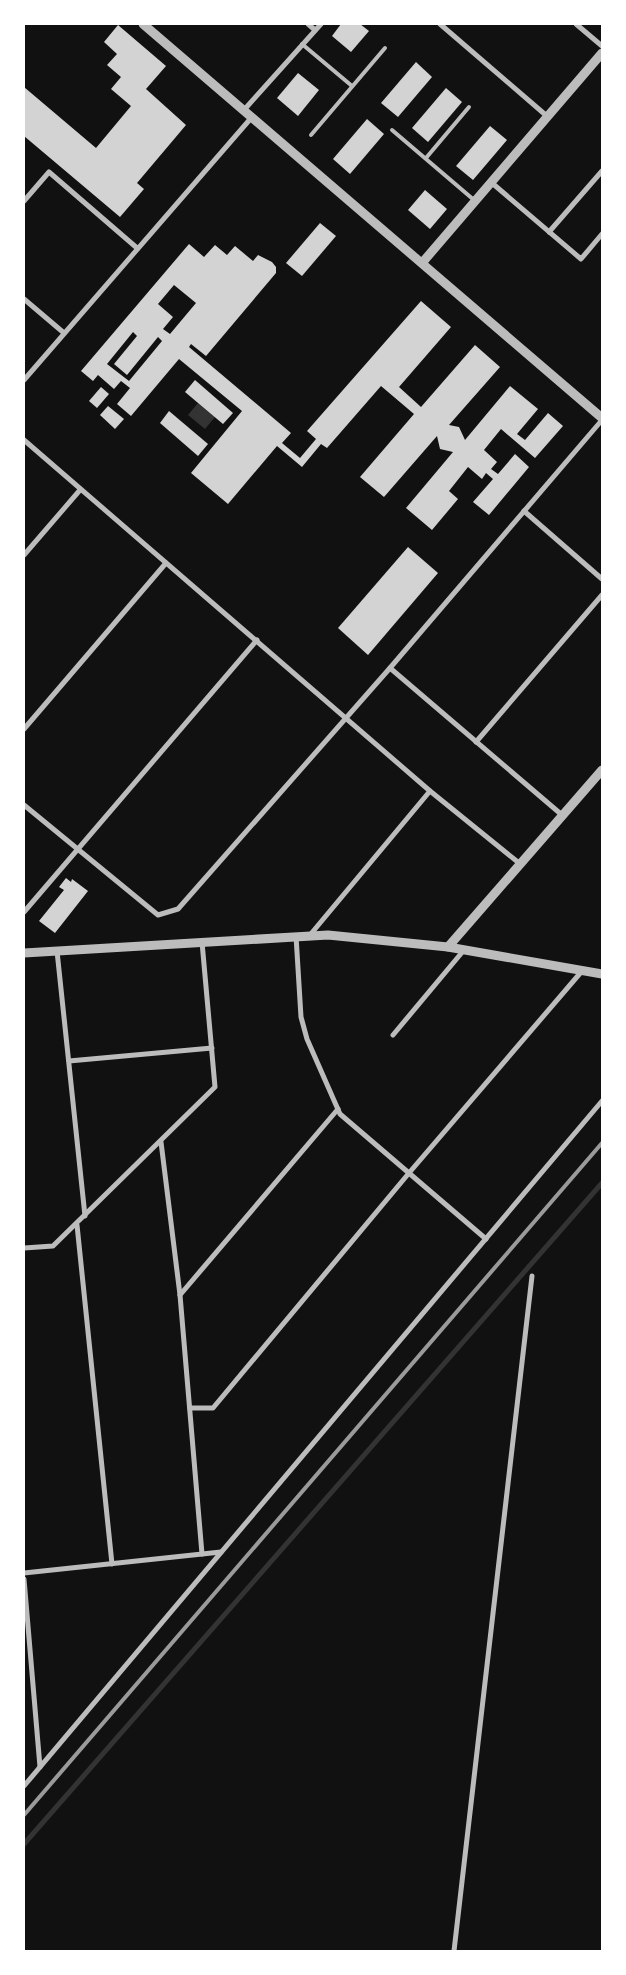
<svg xmlns="http://www.w3.org/2000/svg" width="626" height="1975" viewBox="0 0 626 1975" font-family="Inter,sans-serif">
  <style>
    .water { fill: #333 }
    .lines { fill: none; stroke-linecap: round; stroke-linejoin: round }
    .stream { stroke: #333; stroke-width: 5 }
    .building { fill: #d3d3d3; fill-rule: evenodd }
    .service { stroke: #bcbcbc; stroke-width: 4 }
    .minor { stroke: #bcbcbc; stroke-width: 5 }
    .tertiary { stroke: #bcbcbc; stroke-width: 9 }
    .rail { stroke: #9a9a9a; stroke-width: 4 }
  </style>
  <rect width="100%" height="100%" fill="#111"/>
  <polygon class="water" points="198,403 215,417 205,429 188,415"/>
  <g class="lines">
    <polyline class="stream" points="24,1844 602,1183"/>
  </g>
  <g class="building">
    <polygon points="341,24 360,24 369,31 351,52 332,36"/>
    <polygon points="118,25 166,66 146,89 186,125 137,183 144,189 120,217 24,136 24,87 96,148 131,106 111,89 121,77 107,65 117,54 104,42"/>
    <polygon points="416,62 432,77 398,117 381,103"/>
    <polygon points="298,73 319,90 298,116 277,98"/>
    <polygon points="446,88 462,102 428,142 412,128"/>
    <polygon points="367,119 384,134 350,174 333,159"/>
    <polygon points="490,126 507,140 473,180 456,166"/>
    <polygon points="425,190 447,209 430,229 408,210"/>
    <polygon points="320,223 336,236 302,276 286,263"/>
    <path d="M189 244 204 257 215 245 227 255 235 246 253 261 258 255 272 262 276 267V273L206 356 191 344 189 347 291 433 282 443 300 458 316 439 307 431 421 301 451 327 399 387 421 407 475 345 500 367 449 425 459 427 465 440 510 386 538 409 517 434 525 440 548 413 563 426 535 458 501 429 484 450 497 462 491 469 498 474 515 454 529 467 489 515 473 502 493 479 486 473 482 479 468 467 449 491 458 499 432 530 406 508 453 452 440 449 437 436 384 497 360 477 414 414 381 386 327 448 321 444 302 467 277 446 228 504 191 473 242 411 179 359 131 416 117 404 130 388 121 381 114 389 98 375 93 381 81 371ZM174 285 196 303 170 334 163 329 173 317 158 304ZM133 332 137 336 114 364 127 375 158 337 162 341 129 381 107 364Z"/>
    <polygon points="195,380 233,413 223,424 185,392"/>
    <polygon points="101,387 109,394 97,408 89,401"/>
    <polygon points="108,406 124,419 115,429 100,415"/>
    <polygon points="169,411 208,444 198,456 160,423"/>
    <polygon points="408,547 438,573 368,655 338,628"/>
    <polygon points="66,878 71,882 72,879 88,891 55,933 39,921 64,890 59,887"/>
  </g>
  <g class="lines">
    <g class="service">
      <polyline points="302,44 352,86"/>
      <polyline points="392,130 474,200"/>
      <polyline points="311,135 385,48"/>
      <polyline points="426,158 469,107"/>
    </g>
    <g class="minor">
      <polyline points="308,24 315,30"/>
      <polyline points="440,24 548,117"/>
      <polyline points="576,24 602,46"/>
      <polyline points="244,110 321,24"/>
      <polyline points="492,183 581,259 602,234"/>
      <polyline points="24,201 49,172 137,248"/>
      <polyline points="549,232 602,171"/>
      <polyline points="24,299 64,333"/>
      <polyline points="24,380 252,117"/>
      <polyline points="24,440 430,791 519,863"/>
      <polyline points="524,511 602,579"/>
      <polyline points="24,555 80,490"/>
      <polyline points="390,668 562,815"/>
      <polyline points="24,729 166,563"/>
      <polyline points="476,742 602,595"/>
      <polyline points="24,805 158,915 178,909 390,668 602,420"/>
      <polyline points="24,912 257,640"/>
      <polyline points="310,935 430,791"/>
      <polyline points="296,936 301,1017 307,1039 340,1114 486,1239"/>
      <polyline points="57,951 85,1216"/>
      <polyline points="393,1035 464,950"/>
      <polyline points="69,1061 212,1048"/>
      <polyline points="161,1142 180,1295 202,1554"/>
      <polyline points="77,1225 112,1564"/>
      <polyline points="24,1248 53,1246 215,1087 202,942"/>
      <polyline points="180,1295 338,1109"/>
      <polyline points="190,1408 213,1408 409,1173 582,971"/>
      <polyline points="24,1573 221,1552"/>
      <polyline points="24,1579 40,1767"/>
      <polyline points="24,1786 602,1101"/>
      <polyline points="454,1951 532,1276"/>
    </g>
    <g class="tertiary">
      <polyline points="143,24 602,418"/>
      <polyline points="422,263 602,53"/>
      <polyline points="448,947 602,770"/>
      <polyline points="24,953 328,935 448,947 602,974"/>
    </g>
    <polyline class="rail" points="24,1815 602,1143"/>
  </g>
  <rect width="626" height="1975" fill="none" stroke="#ffffff" stroke-width="50"/>
</svg>
